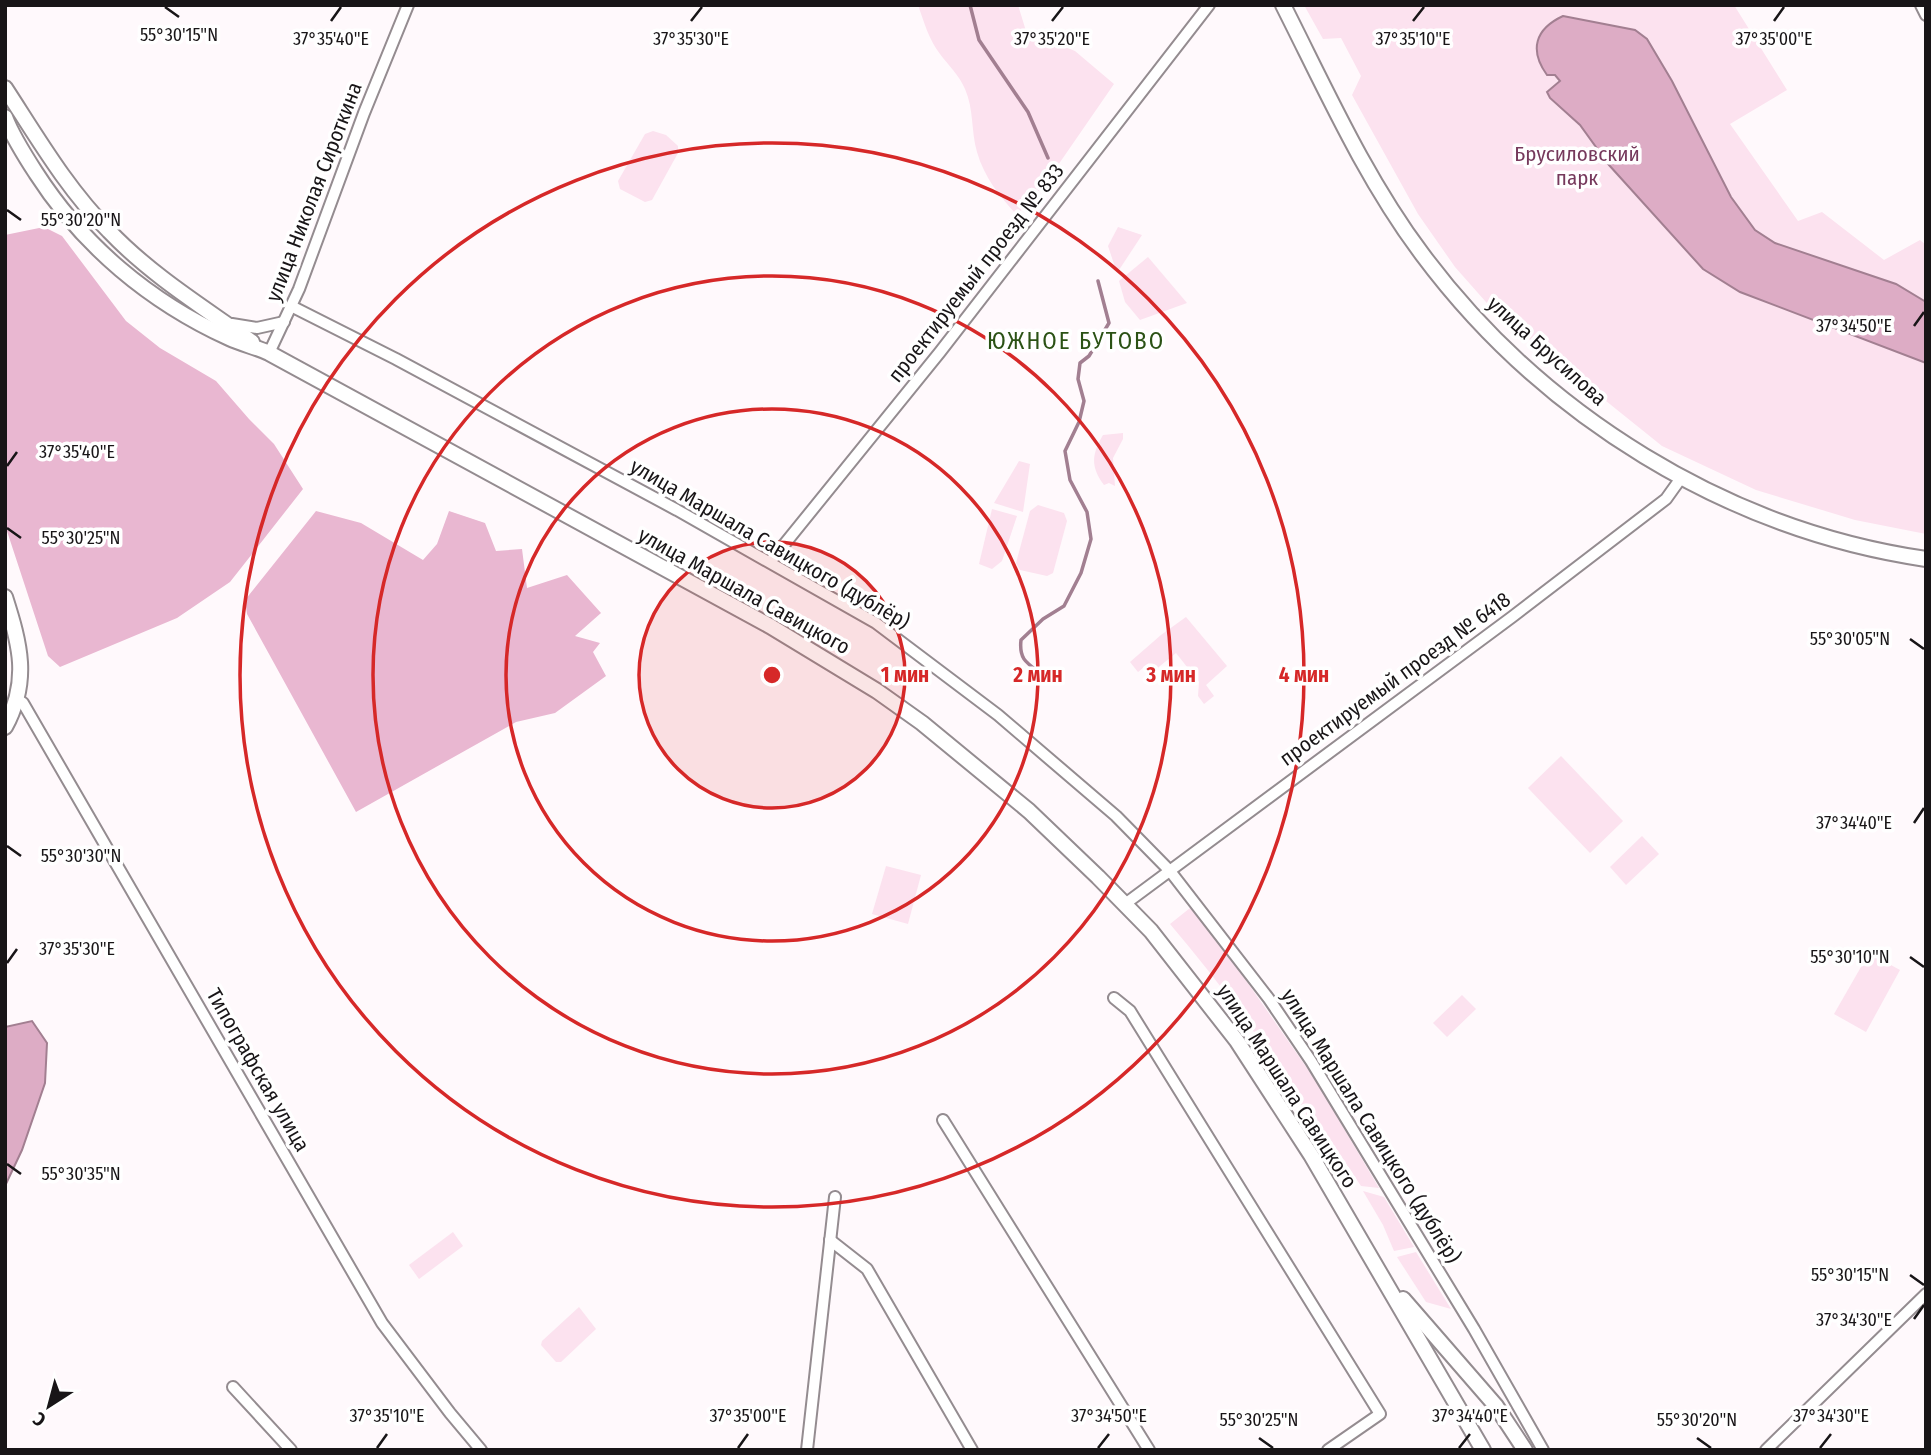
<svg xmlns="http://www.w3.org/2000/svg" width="1931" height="1455" viewBox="0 0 1931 1455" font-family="'Fira Sans Condensed',sans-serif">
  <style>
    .green { fill: #fce2ef }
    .forest { fill: #e9b7d1 }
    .water { fill: #ddacc5; stroke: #a27f91; stroke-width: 2 }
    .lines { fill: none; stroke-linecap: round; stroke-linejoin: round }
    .stream { stroke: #a27f91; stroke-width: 3.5 }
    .minor-casing { stroke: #948c90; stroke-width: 14 }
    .tertiary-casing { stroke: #948c90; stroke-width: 18 }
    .minor { stroke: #fff; stroke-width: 10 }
    .tertiary { stroke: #fff; stroke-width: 14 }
    .ticks { fill: none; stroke: #181517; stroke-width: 2.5 }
    .ring { fill: none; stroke: #d62828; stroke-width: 3.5 }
    .labels { text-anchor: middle; stroke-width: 7; stroke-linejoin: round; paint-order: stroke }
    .park-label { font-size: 21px; fill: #76395c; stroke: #fff }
    .street-label { font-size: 21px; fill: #181517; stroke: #fff }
    .neighbourhood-label { font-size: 23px; letter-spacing: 2px; fill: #2b5215; stroke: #fff }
    .ticks-label { font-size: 18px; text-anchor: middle; fill: #181517; stroke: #fff; stroke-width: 7; stroke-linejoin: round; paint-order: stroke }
    .centre { fill: #d62828; stroke: #fff; stroke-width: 3.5 }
    .ring-label { font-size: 21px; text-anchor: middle; font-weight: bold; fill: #d62828; stroke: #fff; stroke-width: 7; stroke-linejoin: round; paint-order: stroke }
  </style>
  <rect width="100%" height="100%" fill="#fff9fc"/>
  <g class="green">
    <path d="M918 5H1018L1026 31 1075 51 1114 84 1045 184 1017 215C1000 197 984 177 977 152 971 132 974 109 965 89 959 75 949 66 940 54 929 40 924 22 918 5Z"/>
    <polygon points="1304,5 1734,5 1787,90 1730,124 1798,221 1822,212 1884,260 1920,240 1926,245 1926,534 1855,520 1756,490 1662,446 1493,310 1455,267 1418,214 1352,95 1361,76 1341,38 1323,39"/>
    <polygon points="653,131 666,135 678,146 678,153 652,200 645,202 620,189 618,181 645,134"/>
    <polygon points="1118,227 1142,235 1117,273 1108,246"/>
    <polygon points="1148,257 1187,303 1140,320 1125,302 1119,281"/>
    <path d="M1123 433V439L1113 458 1115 486 1109 483 1104 485C1090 466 1092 454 1103 435Z"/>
    <polygon points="1019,461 1030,464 1023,512 994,503"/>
    <polygon points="1038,505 1064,513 1067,521 1053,573 1047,576 1020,570 1016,563 1030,511"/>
    <polygon points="992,509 1017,516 1002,561 992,569 979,564"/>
    <polygon points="1186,617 1227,666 1206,685 1214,696 1204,704 1198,696 1199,682 1176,653 1155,670 1149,663 1138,672 1130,662 1161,635"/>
    <polygon points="1561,756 1623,821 1590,853 1528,788"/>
    <polygon points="1642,836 1659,854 1626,885 1610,867"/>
    <polygon points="886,866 921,875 908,924 872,914"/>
    <path d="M1190 908 1229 956 1316 1081 1379 1188 1361 1186 1341 1156C1322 1153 1314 1127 1305 1112 1267 1045 1219 982 1170 924Z"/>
    <polygon points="1869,953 1900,970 1866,1032 1834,1014"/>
    <polygon points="1462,995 1476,1009 1447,1037 1433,1023"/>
    <polygon points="1363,1191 1384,1197 1414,1247 1394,1251 1383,1225"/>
    <polygon points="453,1232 463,1246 419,1279 409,1265"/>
    <polygon points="1416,1252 1451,1309 1426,1302 1397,1257"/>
    <polygon points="579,1307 596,1329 561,1362 556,1362 541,1345 542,1341"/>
  </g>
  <g class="forest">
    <polygon points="44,227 62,236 126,321 160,348 216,381 249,419 274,444 303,489 230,582 177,618 60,667 48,656 5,525 5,235"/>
    <polygon points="316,511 361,523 423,560 437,544 449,511 485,523 496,551 522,549 527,588 567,575 601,613 575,636 600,643 593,652 606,676 555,713 516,722 356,812 247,614 245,600"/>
  </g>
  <g class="water">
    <path d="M1563 16 1635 30 1647 39 1672 81 1731 197 1755 230 1775 243 1896 284 1926 302V363L1740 292 1703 269 1609 165 1580 125 1550 98 1547 92 1560 81 1555 75H1547C1529 50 1535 29 1563 16Z"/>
    <polygon points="32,1021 47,1043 45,1083 22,1150 5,1186 5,1027"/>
  </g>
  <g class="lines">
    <g class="stream">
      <polyline points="970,5 979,40 1028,112 1048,158"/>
      <path d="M1040 673C1025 662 1019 658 1021 640L1043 619 1064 606 1081 573 1091 539 1087 512 1070 480 1065 451 1079 422 1084 401 1078 379 1080 363 1089 356 1109 323 1098 281"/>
    </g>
    <g class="minor-casing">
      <g id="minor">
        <polyline points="1921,5 1926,15"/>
        <polyline points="291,306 396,359 677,510 876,623 998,715 1116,816 1170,871 1269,999 1311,1061 1474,1329 1543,1450"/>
        <polyline points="232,324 257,328 284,322"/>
        <polyline points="269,353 299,289 364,113 408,5"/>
        <polyline points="770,562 940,352 1209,5"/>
        <polyline points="17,699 23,703 382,1323 450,1413 481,1450"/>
        <polyline points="1125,904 1512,617 1666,499 1681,478"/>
        <polyline points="1114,998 1130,1011 1380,1414 1328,1450"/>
        <polyline points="943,1120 1149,1450"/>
        <polyline points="830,1240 867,1269 972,1450"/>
        <polyline points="233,1387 291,1450"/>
        <polyline points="807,1450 835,1197"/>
        <polyline points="1766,1450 1926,1294"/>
      </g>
    </g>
    <g class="tertiary-casing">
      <g id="tertiary">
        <path d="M1283 5C1326 90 1365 178 1422 254 1542 415 1727 530 1926 559"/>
        <path d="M5 88C37 137 67 189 109 231 151 275 203 307 252 342"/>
        <path d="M5 117C12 136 25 156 36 173 83 246 150 302 229 338 242 344 256 347 269 353L770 626 877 691 922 723 1029 811 1098 877 1151 931 1237 1041 1311 1155 1483 1450"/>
        <path d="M5 597C20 644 30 681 5 727"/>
        <polyline points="1403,1299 1496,1406 1525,1450"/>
      </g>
    </g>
    <use href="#minor" class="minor"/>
    <use href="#tertiary" class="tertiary"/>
  </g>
  <path class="ticks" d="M165 7 179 17M331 21 341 7M691 21 702 7M1052 21 1063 7M1413 21 1424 7M1774 21 1784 7M7 210 21 220M1914 326 1924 312M7 466 17 452M7 528 21 538M1910 639 1924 649M1914 823 1924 808M7 846 21 856M1910 957 1924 967M7 963 17 949M7 1164 21 1174M1910 1275 1924 1285M1914 1319 1924 1305M1259 1438 1273 1448M1697 1438 1711 1448M377 1448 387 1434M738 1448 748 1434M1098 1448 1109 1434M1459 1448 1470 1434M1820 1448 1831 1434"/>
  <circle cx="772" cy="675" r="133" fill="#d62828" fill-opacity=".12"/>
  <g class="ring">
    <circle cx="772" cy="675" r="133"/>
    <circle cx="772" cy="675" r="266"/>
    <circle cx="772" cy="675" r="399"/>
    <circle cx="772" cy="675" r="532"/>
  </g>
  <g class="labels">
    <g class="park-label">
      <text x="1577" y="161">Брусиловский<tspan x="1577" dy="24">парк</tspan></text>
    </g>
    <g class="street-label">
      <text transform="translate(314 192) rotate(-69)" y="7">улица Николая Сироткина</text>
      <text transform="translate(976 273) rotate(-52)" y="7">проектируемый проезд № 833</text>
      <text transform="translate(1547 351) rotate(42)" y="7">улица Брусилова</text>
      <text transform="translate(770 544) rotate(30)" y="7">улица Маршала Савицкого (дублёр)</text>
      <text transform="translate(744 591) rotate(29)" y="7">улица Маршала Савицкого</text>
      <text transform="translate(1395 679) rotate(-36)" y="7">проектируемый проезд № 6418</text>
      <text transform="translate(258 1070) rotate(60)" y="7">Типографская улица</text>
      <text transform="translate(1287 1086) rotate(57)" y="7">улица Маршала Савицкого</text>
      <text transform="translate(1371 1126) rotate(58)" y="7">улица Маршала Савицкого (дублёр)</text>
    </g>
    <g class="neighbourhood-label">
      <text x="1076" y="349">ЮЖНОЕ БУТОВО</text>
    </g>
  </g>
  <g class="ticks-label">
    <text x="179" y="41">55°30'15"N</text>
    <text x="1052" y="45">37°35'20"E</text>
    <text x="1413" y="45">37°35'10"E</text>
    <text x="1774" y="45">37°35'00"E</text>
    <text x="331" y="45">37°35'40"E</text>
    <text x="691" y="45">37°35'30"E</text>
    <text x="81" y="226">55°30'20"N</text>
    <text x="1854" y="332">37°34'50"E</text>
    <text x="77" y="458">37°35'40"E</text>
    <text x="81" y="544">55°30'25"N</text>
    <text x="1850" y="645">55°30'05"N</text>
    <text x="1854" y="829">37°34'40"E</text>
    <text x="81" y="862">55°30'30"N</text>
    <text x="77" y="955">37°35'30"E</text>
    <text x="1850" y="963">55°30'10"N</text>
    <text x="81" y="1180">55°30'35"N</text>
    <text x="1850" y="1281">55°30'15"N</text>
    <text x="1854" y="1326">37°34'30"E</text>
    <text x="387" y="1422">37°35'10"E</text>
    <text x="748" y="1422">37°35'00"E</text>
    <text x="1109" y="1422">37°34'50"E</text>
    <text x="1470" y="1422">37°34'40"E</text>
    <text x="1831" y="1422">37°34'30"E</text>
    <text x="1259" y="1426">55°30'25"N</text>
    <text x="1697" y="1426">55°30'20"N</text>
  </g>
  <circle cx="772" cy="675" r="10" class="centre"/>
  <g class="ring-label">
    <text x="905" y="682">1 мин</text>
    <text x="1038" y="682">2 мин</text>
    <text x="1171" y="682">3 мин</text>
    <text x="1304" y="682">4 мин</text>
  </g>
  <rect width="1931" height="1455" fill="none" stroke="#181517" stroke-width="14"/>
  <g transform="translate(49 1406) rotate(216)" stroke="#ffffff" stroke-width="5" paint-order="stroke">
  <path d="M0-5L12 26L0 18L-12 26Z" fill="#181517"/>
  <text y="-10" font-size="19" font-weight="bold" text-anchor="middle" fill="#181517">С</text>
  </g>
</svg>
